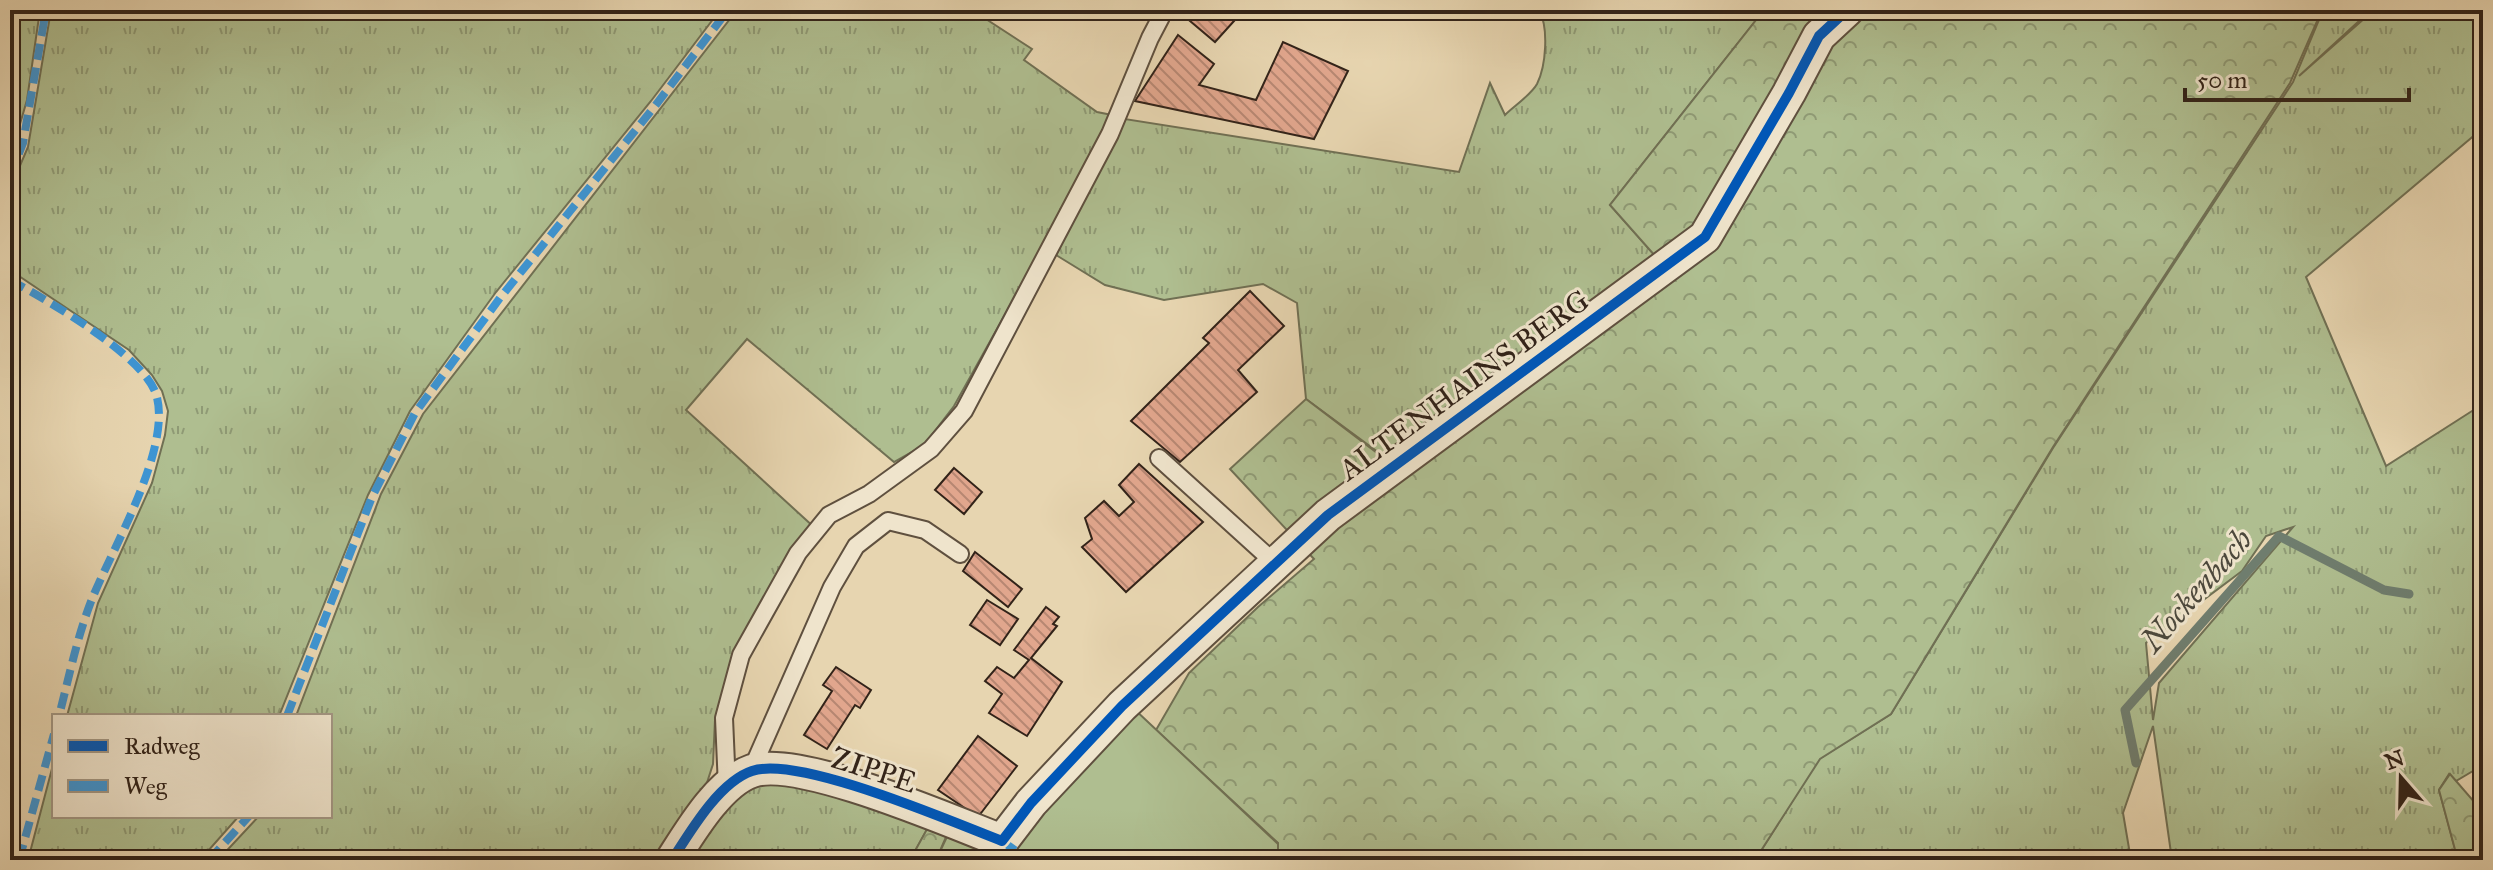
<svg xmlns="http://www.w3.org/2000/svg" width="2493" height="870" viewBox="0 0 2493 870" font-family="'IM FELL Great Primer',serif">
  <style>
    .grass { fill: url(#grass-tufts); stroke: #707054; stroke-width: 2; fill-rule: evenodd }
    .forest { fill: url(#forest-crowns); stroke: #707054; stroke-width: 2 }
    .garden { fill: #afbe90; stroke: #707054; stroke-width: 2 }
    .lines { fill: none; stroke-linecap: round; stroke-linejoin: round }
    .stream { stroke: #6f7d6e; stroke-width: 9 }
    .building { fill: url(#building-back-hatch); stroke: #322319; stroke-width: 2 }
    .service-casing { stroke: #5f503f; stroke-width: 20 }
    .minor-casing { stroke: #5f503f; stroke-width: 36 }
    .service { stroke: #efe4cc; stroke-width: 16 }
    .minor { stroke: #efe4cc; stroke-width: 32 }
    .quiet { stroke: #3d95d4; stroke-width: 8; stroke-dasharray: 16 8; stroke-linecap: butt }
    .cycleway-casing { stroke: #efe4cc; stroke-width: 15 }
    .cycleway { stroke: #0057b8; stroke-width: 10 }
    .labels { text-anchor: middle; stroke-width: 6; stroke-linejoin: round; paint-order: stroke }
    .street-label { font-size: 30px; fill: #322319; stroke: #efe4cc }
    .water-label { font-size: 32px; font-style: italic; fill: #4c483c; stroke: #efe4cc }
  </style>
  <defs>
    <pattern id="grass-tufts" width="24" height="20" patternUnits="userSpaceOnUse" patternTransform="scale(2)"><rect width="24" height="20" fill="#afbe90"/><path d="M3 7l-1-3M5 7V3M7 7l1-3M15 17l-1-3M17 17v-4M19 17l1-3" fill="none" stroke="#8f9a75"/></pattern>
    <pattern id="forest-crowns" width="20" height="18" patternUnits="userSpaceOnUse" patternTransform="scale(2)"><rect width="20" height="18" fill="#afbe90"/><path d="M2 6a3 3 0 1 1 6 0M12 15a3 3 0 1 1 6 0" fill="none" stroke="#8f9a75"/></pattern>
    <pattern id="building-back-hatch" width="6" height="6" patternUnits="userSpaceOnUse" patternTransform="scale(2)"><rect width="6" height="6" fill="#e1a68d"/><path d="M-1 5l2 2M0 0l6 6M5-1l2 2" fill="none" stroke="#b78772"/></pattern>
  </defs>
  <rect width="100%" height="100%" fill="#e7d5b0"/>
  <filter id="stains"><feTurbulence type="fractalNoise" baseFrequency=".0025" numOctaves="4"/><feColorMatrix values="0 0 0 0 .2 0 0 0 0 .09 0 0 0 0 .02 0 0 0 .5 -.17"/></filter>
  <radialGradient id="worn" r=".72"><stop offset=".6" stop-color="#630" stop-opacity="0"/><stop offset="1" stop-color="#630" stop-opacity=".3"/></radialGradient>
  <g class="grass">
    <polygon points="10,10 40,10 27,100 10,158"/>
    <polygon points="51,10 720,10 651,101 496,292 410,411 368,495 279,716 67,716 98,603 152,483 165,435 168,411 162,391 152,375 129,350 10,270 10,189 28,147"/>
    <path d="M737 10H972L1032 49 1024 60 1097 112 1112 115 1064 209 954 406 924 445 894 462 747 339 686 410 816 529 734 654 715 720 713 764 703 795 662 860H318C289 843 250 860 218 860L259 816H330V716H296L381 494 423 414Z"/>
    <path d="M1539 10H1764L1610 205 1657 258 1386 458 1306 399 1297 303 1263 284 1164 300 1105 285 1056 255 1125 119 1459 172 1490 83 1505 115C1514 106 1531 95 1537 84 1546 66 1549 28 1539 10Z"/>
    <path d="M2323 10H2371L2299 76 2374 10H2483V128L2306 277 2386 466 2483 404V765L2456 781 2449 774 2439 790 2458 860H2172L2153 726 2123 813 2131 860H1755L1819 759 1891 714 2053 448 2293 82ZM2293 527 2159 683 2153 720 2146 643 2242 571 2266 536Z"/>
    <polygon points="54,761 54,816 239,816 200,860 28,860"/>
    <polygon points="768,777 932,821 910,860 680,860 727,802"/>
  </g>
  <g class="forest">
    <polygon points="1764,10 2322,10 2290,83 2053,447 1891,714 1820,759 1755,860 1278,860 1278,843 1156,730 1189,673 1258,607 1314,559 1230,469 1306,399 1385,459 1657,258 1610,205"/>
    <polygon points="2450,774 2483,812 2483,860 2459,860 2457,857 2439,790"/>
    <polygon points="932,820 950,828 936,860 910,860"/>
  </g>
  <polygon class="garden" points="1132,707 1278,844 1278,860 936,860 952,826 1006,847"/>
  <g class="lines">
    <polyline class="stream" points="2136,763 2125,710 2279,536 2384,590 2409,594"/>
  </g>
  <g class="building">
    <polygon points="1177,10 1244,10 1215,42"/>
    <polygon points="1178,35 1214,64 1199,85 1256,100 1283,42 1348,71 1314,139 1135,101"/>
    <polygon points="1250,291 1284,326 1238,370 1257,392 1180,462 1131,421 1209,343 1203,338"/>
    <polygon points="1139,464 1203,522 1126,592 1082,547 1092,539 1085,518 1104,501 1119,516 1134,502 1119,485"/>
    <polygon points="954,468 982,492 964,514 935,490"/>
    <polygon points="975,552 1022,589 1008,607 963,571"/>
    <polygon points="987,600 1018,619 1000,645 970,625"/>
    <polygon points="1046,607 1059,617 1053,624 1057,626 1031,658 1062,682 1027,736 989,713 1002,694 985,681 997,667 1014,678 1029,660 1014,650"/>
    <polygon points="836,667 871,690 860,708 855,705 827,749 804,735 832,691 823,685"/>
    <polygon points="978,736 1017,766 978,817 938,790"/>
  </g>
  <g class="lines">
    <g class="service-casing">
      <g id="service">
        <polyline points="1159,458 1276,564"/>
        <polyline points="751,771 832,587 856,546 888,521 925,530 960,554"/>
        <polyline points="727,787 724,718 741,655 798,553 829,515 869,494 931,449 964,411 1110,134 1150,38 1161,17"/>
      </g>
    </g>
    <g class="minor-casing">
      <path id="minor" d="M672 860C690 832 719 782 752 771 799 755 952 822 1002 841L1031 803 1122 706 1328 515 1705 237 1789 93 1819 36 1847 10"/>
    </g>
    <use href="#service" class="service"/>
    <use href="#minor" class="minor"/>
    <g class="quiet">
      <polyline points="10,176 23,143 46,10"/>
      <path d="M10 280C47 300 143 355 156 394 173 447 112 549 92 599 77 637 69 677 59 716"/>
      <polyline points="287,716 372,497 415,413 500,298 655,106 728,10"/>
      <polyline points="1002,841 1029,860"/>
      <polyline points="19,860 54,734"/>
      <polyline points="209,860 249,816"/>
    </g>
    <g class="cycleway-casing">
      <path id="cycleway" d="M672 860C690 832 719 782 752 771 799 755 952 822 1002 841L1031 803 1122 706 1328 515 1705 237 1789 93 1819 36 1847 10"/>
    </g>
    <use href="#cycleway" class="cycleway"/>
  </g>
  <g class="labels">
    <g class="street-label">
      <text transform="translate(1464 385) rotate(-36)" y="10">ALTENHAINS BERG</text>
      <text transform="translate(874 770) rotate(18)" y="10">ZIPPE</text>
    </g>
    <g class="water-label">
      <text transform="translate(2196 590) rotate(-49)" y="11">Nockenbach</text>
    </g>
  </g>
  <rect width="2493" height="870" fill="none" stroke="#e7d5b0" stroke-width="40"/>
  <rect x="12" y="12" width="2469" height="846" fill="none" stroke="#322319" stroke-width="4"/>
  <rect x="20" y="20" width="2453" height="830" fill="none" stroke="#322319" stroke-width="2"/>
  <rect x="52" y="714" width="280" height="104" fill="#efe4cc" stroke="#a39784" stroke-width="2"/>
  <rect x="68" y="740" width="40" height="12" fill="#0057b8" stroke="#a39784" stroke-width="2"/>
  <text x="124" y="754" font-size="24" fill="#322319">Radweg</text>
  <rect x="68" y="780" width="40" height="12" fill="#3d95d4" stroke="#a39784" stroke-width="2"/>
  <text x="124" y="794" font-size="24" fill="#322319">Weg</text>
  <g transform="translate(2401 778) rotate(340)" stroke="#efe4cc" stroke-width="6" paint-order="stroke">
  <path d="M0-6L14 30L0 20L-14 30Z" fill="#322319"/>
  <text y="-12" font-size="22" font-weight="bold" text-anchor="middle" fill="#322319">N</text>
  </g>
  <path d="M2185 88v12h224v-12" fill="none" stroke="#322319" stroke-width="4"/>
  <text x="2197" y="88" font-size="24" fill="#322319" stroke="#efe4cc" stroke-width="6" paint-order="stroke">50 m</text>
  <rect width="100%" height="100%" filter="url(#stains)"/>
  <rect width="100%" height="100%" fill="url(#worn)"/>
</svg>
